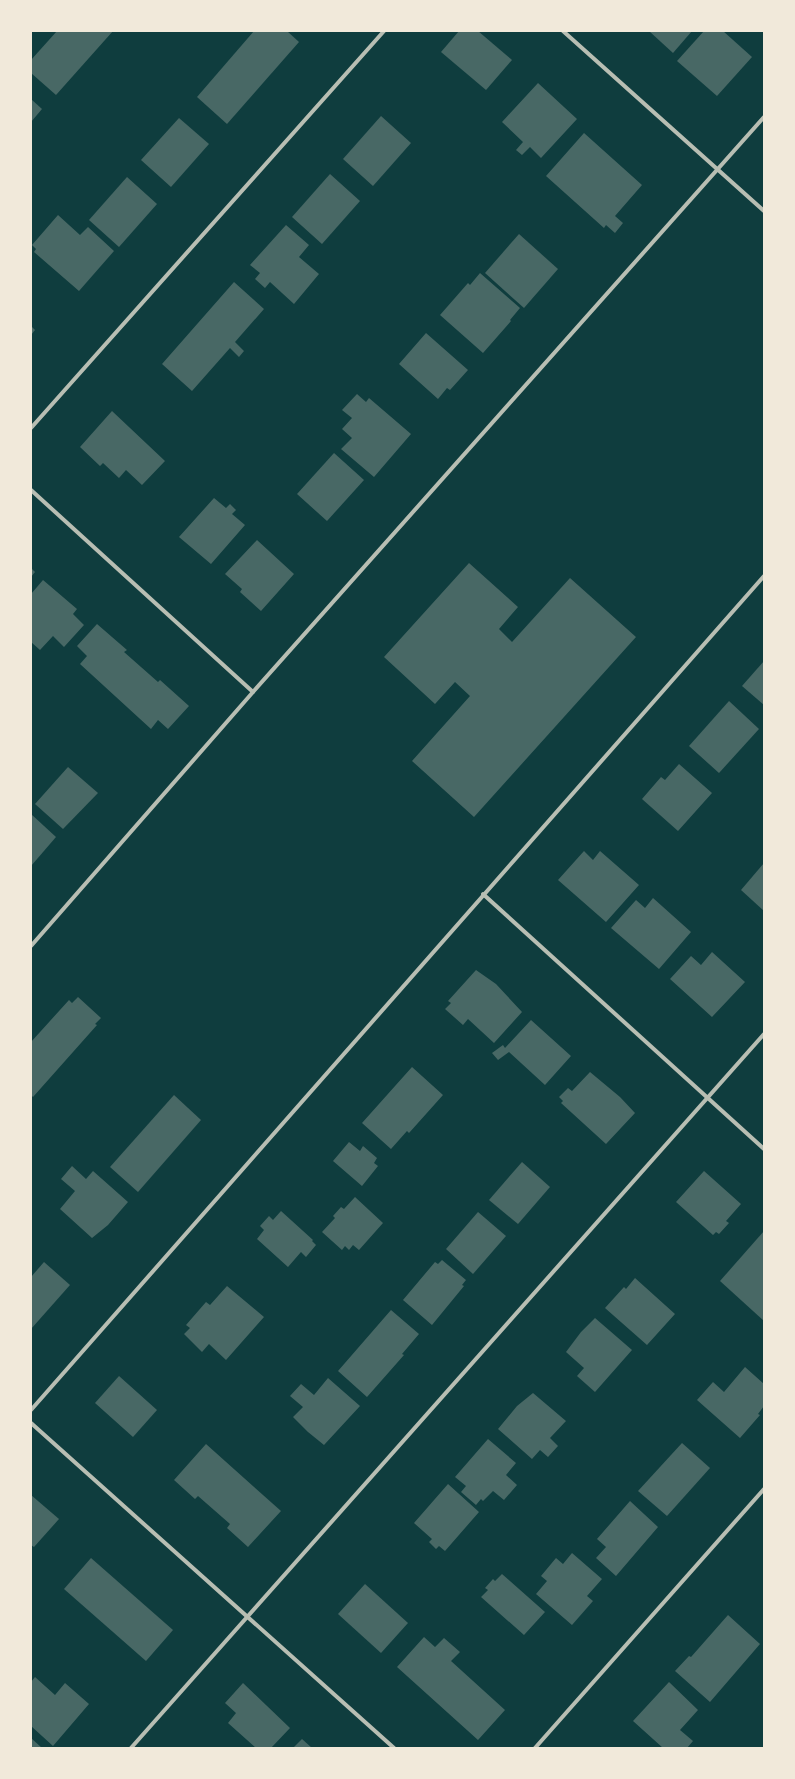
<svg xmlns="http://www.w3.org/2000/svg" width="795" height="1779" viewBox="0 0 795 1779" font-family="Lato,sans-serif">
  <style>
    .building { fill: #486865 }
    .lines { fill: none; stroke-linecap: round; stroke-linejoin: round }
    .minor { stroke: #b8beb3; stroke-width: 4 }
  </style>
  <rect width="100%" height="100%" fill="#0f3d3e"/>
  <g class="building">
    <polygon points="57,31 113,31 56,95 31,73 31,60"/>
    <polygon points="254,31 287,31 299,42 227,124 197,97"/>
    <polygon points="459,31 478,31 512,60 486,90 441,52"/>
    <polygon points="649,31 692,31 673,53"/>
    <polygon points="704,31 723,31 752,57 717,96 677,61"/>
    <polygon points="538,83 577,119 541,158 530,147 522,155 516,150 523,142 502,122"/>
    <polygon points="31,99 42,109 31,122"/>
    <polygon points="381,116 411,143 373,186 343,159"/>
    <polygon points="179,118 209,144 171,187 141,160"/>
    <polygon points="584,133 642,185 615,216 623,223 615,233 606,225 604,228 546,176"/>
    <polygon points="330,174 360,201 322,244 292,217"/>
    <polygon points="127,177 157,204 119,247 89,220"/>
    <polygon points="58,215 80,235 88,227 114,251 79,291 34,252 36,249 32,245"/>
    <polygon points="286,225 309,245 299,257 319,274 294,304 270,282 265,288 255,279 260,273 250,265"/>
    <polygon points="519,234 558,269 524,308 485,273"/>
    <polygon points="480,273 520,308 510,320 511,321 483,353 440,315 468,283 470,285"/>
    <polygon points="234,282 264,309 235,342 244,351 239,357 230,348 192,391 162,364"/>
    <polygon points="31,326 35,330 31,335"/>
    <polygon points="426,333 468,370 450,390 447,388 438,399 399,364"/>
    <polygon points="357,394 366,402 369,398 411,434 374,477 341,449 352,438 342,429 352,418 342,410"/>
    <polygon points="112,411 165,461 142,485 126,470 119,478 103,463 100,466 80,447"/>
    <polygon points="334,453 364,480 327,521 297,494"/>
    <polygon points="214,498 226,508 230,504 236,510 232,514 245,525 211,564 179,537"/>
    <polygon points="257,540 294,574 261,611 240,592 242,589 225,574"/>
    <polygon points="469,563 518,607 499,629 512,642 570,578 636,637 474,817 412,761 470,696 455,682 435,704 384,657"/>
    <polygon points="31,568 35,572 31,577"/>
    <polygon points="43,580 77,609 73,614 84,625 64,647 53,636 40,650 31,642 31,594"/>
    <polygon points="97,624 127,650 124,652 158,682 160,680 189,706 168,729 158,720 151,729 80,664 87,656 77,646"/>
    <polygon points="764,661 764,705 742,686"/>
    <polygon points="729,701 759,729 719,773 689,746"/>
    <polygon points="679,764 712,793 678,831 642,799 661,777 665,780"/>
    <polygon points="68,767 98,793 63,829 35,804"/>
    <polygon points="31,814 56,837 31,866"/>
    <polygon points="584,851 593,860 600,851 639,885 606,922 558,880"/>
    <polygon points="764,863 764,911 741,890"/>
    <polygon points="653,898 691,932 659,969 611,928 636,900 645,908"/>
    <polygon points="712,952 745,982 712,1017 670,979 691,956 701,965"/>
    <polygon points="476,970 496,984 522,1012 494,1043 468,1019 463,1025 445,1009 451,1003 448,1001"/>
    <polygon points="78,997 101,1018 95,1024 97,1025 33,1097 31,1095 31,1042 69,1000 72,1003"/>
    <polygon points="531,1020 571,1056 545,1085 509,1052 498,1060 492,1053 503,1045 505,1048"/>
    <polygon points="412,1067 443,1095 409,1133 407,1131 391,1149 362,1123"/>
    <polygon points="590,1072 620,1097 635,1113 606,1144 561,1103 563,1101 559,1097 568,1088 572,1091"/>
    <polygon points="174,1095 201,1120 138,1192 110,1167"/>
    <polygon points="349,1142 360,1151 363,1146 377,1158 374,1163 378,1166 362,1186 333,1161"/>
    <polygon points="522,1162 550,1187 518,1224 489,1200"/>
    <polygon points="72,1166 86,1179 93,1171 128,1202 108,1225 92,1238 60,1209 75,1191 61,1179"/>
    <polygon points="704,1171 741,1204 726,1221 729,1223 719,1234 716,1232 713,1235 676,1202"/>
    <polygon points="355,1197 383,1223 359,1250 353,1245 349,1250 345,1246 342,1250 322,1232 335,1218 333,1216 341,1207 344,1209"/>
    <polygon points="281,1211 313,1240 312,1241 316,1245 306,1257 301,1252 288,1267 257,1239 264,1230 260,1226 269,1216 273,1220"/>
    <polygon points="478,1212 506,1236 473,1274 446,1249"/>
    <polygon points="764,1231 764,1321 720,1281"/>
    <polygon points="442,1260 466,1280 462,1285 464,1286 432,1325 403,1300 435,1262 438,1264"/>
    <polygon points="44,1262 70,1285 31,1329 31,1277"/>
    <polygon points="635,1278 675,1314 647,1345 605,1308 624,1287 626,1289"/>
    <polygon points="227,1286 264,1317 226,1360 209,1344 202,1352 184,1334 190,1328 186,1325 206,1302 210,1305"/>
    <polygon points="391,1310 419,1334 402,1354 404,1355 367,1397 338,1371"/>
    <polygon points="595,1318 632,1350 595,1392 577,1376 584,1368 566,1352 581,1332"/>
    <polygon points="745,1367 764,1384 764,1406 758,1414 760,1415 740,1438 697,1400 713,1382 724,1392"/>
    <polygon points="119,1376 157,1410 133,1437 95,1403"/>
    <polygon points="328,1378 360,1406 324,1445 308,1432 293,1417 303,1407 290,1396 301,1384 314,1395"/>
    <polygon points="533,1393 566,1421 550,1438 558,1446 548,1457 540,1450 532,1459 498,1429 517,1406"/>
    <polygon points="488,1439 516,1463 506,1475 517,1485 504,1500 493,1491 483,1501 481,1499 476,1505 461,1492 466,1486 455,1477"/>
    <polygon points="682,1443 710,1468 667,1516 638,1491"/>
    <polygon points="206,1444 281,1511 248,1547 227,1528 230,1524 198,1496 195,1499 174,1480"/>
    <polygon points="448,1484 479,1512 445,1551 439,1546 436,1549 429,1542 432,1539 414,1523"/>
    <polygon points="31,1495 59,1519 34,1547 31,1545"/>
    <polygon points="630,1501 658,1527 616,1576 596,1558 606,1547 597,1539"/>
    <polygon points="572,1553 602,1579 587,1596 593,1601 572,1625 536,1594 547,1581 541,1576 556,1558 563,1564"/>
    <polygon points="91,1558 173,1630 146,1661 64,1589"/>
    <polygon points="502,1574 545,1612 524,1635 481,1597 488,1590 485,1588 493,1579 495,1581"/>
    <polygon points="365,1584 408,1623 381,1653 338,1614"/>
    <polygon points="728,1615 760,1644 710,1702 675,1671 689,1656 691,1657"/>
    <polygon points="424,1637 435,1647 444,1638 460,1652 451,1661 505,1710 478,1740 397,1667"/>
    <polygon points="35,1677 55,1695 65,1683 89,1704 53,1746 31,1726 31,1682"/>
    <polygon points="669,1682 698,1710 680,1730 693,1741 687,1748 663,1748 633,1721"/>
    <polygon points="243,1683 290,1728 271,1748 256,1748 228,1723 236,1713 225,1703"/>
    <polygon points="31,1738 42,1748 31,1748"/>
    <polygon points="302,1739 312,1748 293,1748"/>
  </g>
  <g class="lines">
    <g class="minor">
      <polyline points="563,31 764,211"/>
      <polyline points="31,428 384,31"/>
      <polyline points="31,490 253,692"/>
      <polyline points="483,894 764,1149"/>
      <polyline points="31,946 253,692 764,117"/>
      <polyline points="31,1410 764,576"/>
      <polyline points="31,1423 394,1748"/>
      <polyline points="131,1748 764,1034"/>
      <polyline points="535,1748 764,1489"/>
    </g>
  </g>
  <rect width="795" height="1779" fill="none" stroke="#f1e9da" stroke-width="64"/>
</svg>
